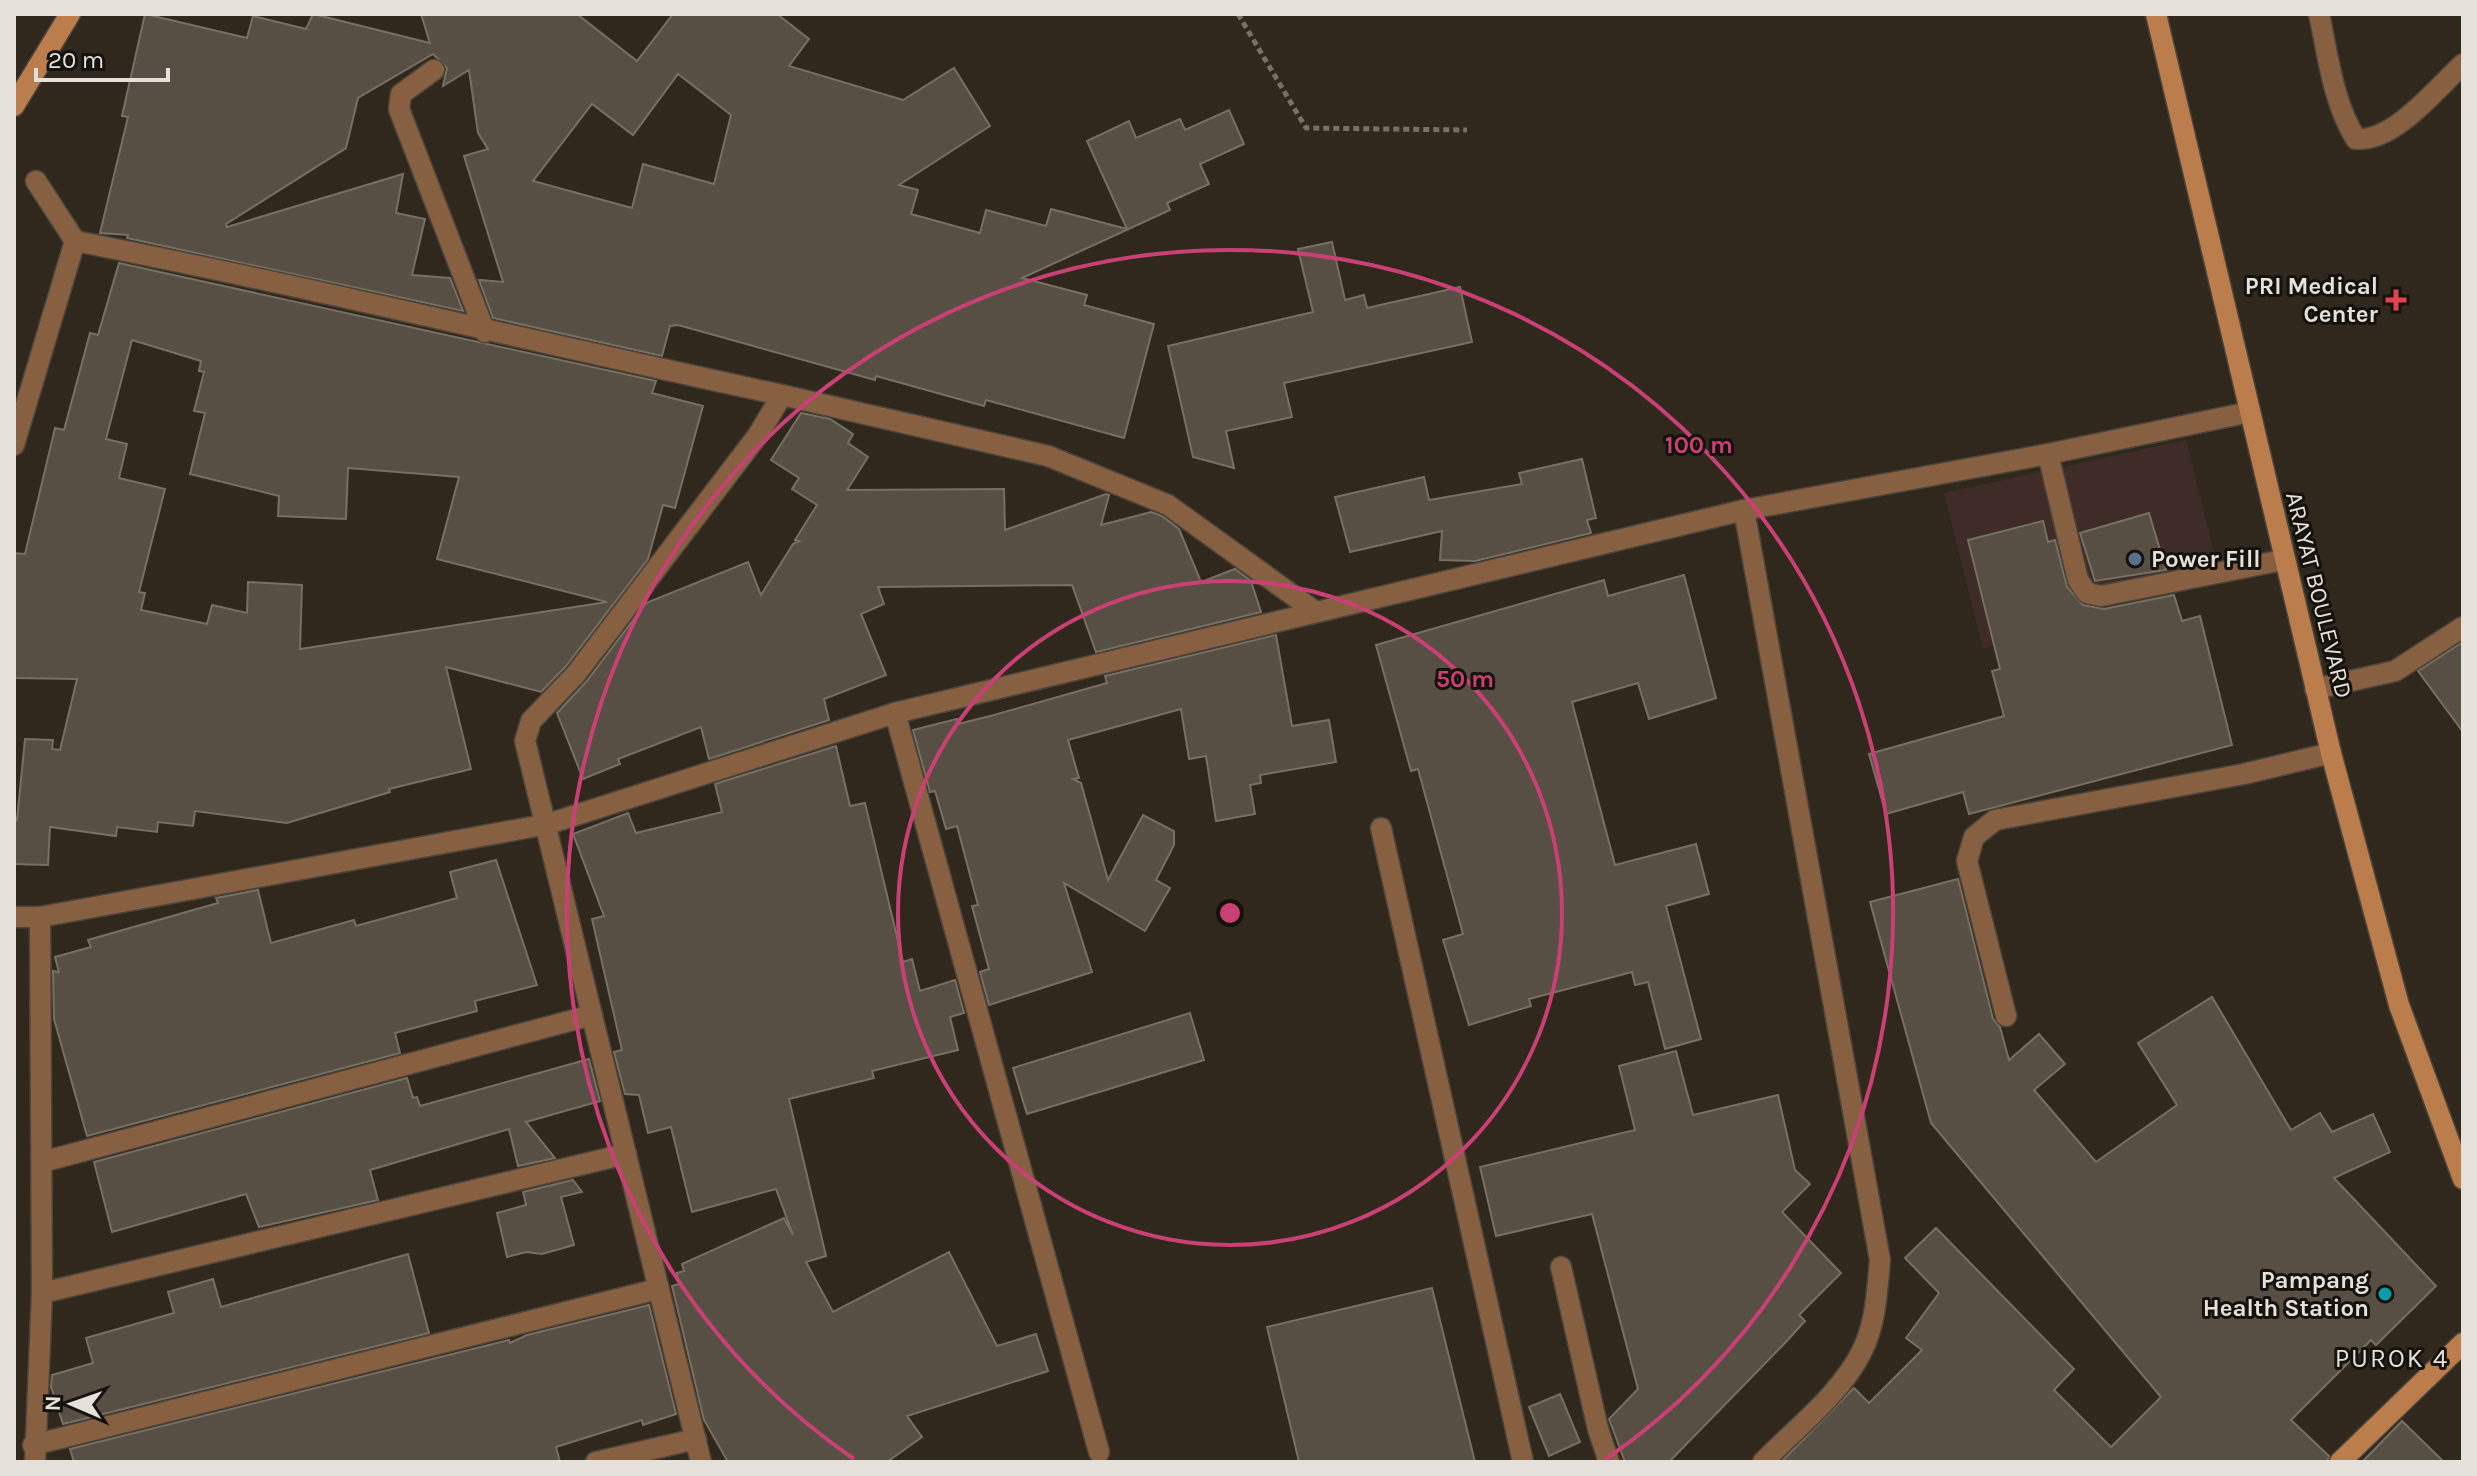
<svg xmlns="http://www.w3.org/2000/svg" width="2477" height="1476" viewBox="0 0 2477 1476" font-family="Karla,sans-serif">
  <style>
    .commercial { fill: #3f2c28 }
    .building { fill: #574f43; stroke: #776f62; stroke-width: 2; fill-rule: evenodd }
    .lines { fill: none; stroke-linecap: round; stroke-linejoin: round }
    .lane-casing { stroke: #4d453b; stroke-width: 23 }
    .street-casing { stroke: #4d453b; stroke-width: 23 }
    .secondary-casing { stroke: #4d453b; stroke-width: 23 }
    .path { stroke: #777067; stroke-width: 5; stroke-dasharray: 6 4; stroke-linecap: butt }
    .lane { stroke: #876042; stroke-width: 20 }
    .street { stroke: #876042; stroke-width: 20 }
    .secondary { stroke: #bc7d4c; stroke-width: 20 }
    .ring { fill: none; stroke: #c94074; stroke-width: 4 }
    .health-dot { fill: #e0444e; stroke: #15120d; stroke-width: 3 }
    .service-dot { fill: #5c6f8a; stroke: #15120d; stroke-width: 3 }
    .culture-dot { fill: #0f9aa8; stroke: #15120d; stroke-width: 3 }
    .labels { text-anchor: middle; stroke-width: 6; stroke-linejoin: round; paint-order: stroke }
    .poi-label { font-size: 24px; font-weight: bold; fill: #e5e0d9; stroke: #15120d; text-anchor: end }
    .street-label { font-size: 24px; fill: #e5e0d9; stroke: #15120d }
    .neighbourhood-label { font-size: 26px; letter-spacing: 2px; fill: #e5e0d9; stroke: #15120d }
    .centre { fill: #c94074; stroke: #15120d; stroke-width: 4 }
    .ring-label { font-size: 24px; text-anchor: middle; font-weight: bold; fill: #c94074; stroke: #15120d; stroke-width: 6; stroke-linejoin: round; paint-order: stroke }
  </style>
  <rect width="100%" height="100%" fill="#30281d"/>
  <polygon class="commercial" points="2186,440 2221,581 1983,649 1944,493"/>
  <g class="building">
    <path d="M145 14 247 38 253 16 306 29 313 14 430 43 421 14H577L637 61 673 14H777L809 39 789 66 903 100 954 68 990 126 899 185 918 190 911 214 980 233 986 210 1046 226 1051 209 1127 229 1087 141 1129 121 1136 138 1180 119 1185 130 1229 110 1244 144 1200 164 1209 184 1167 203 1170 210 1022 278 1087 295 1084 305 1154 324 1124 438 986 400 984 406 876 376 875 380 678 325 670 326 662 356 493 318 479 280 503 282 464 156 488 149 478 133 469 70 443 86 447 68 433 54 358 98 346 148 226 224 227 227 403 174 396 213 425 219 412 275 450 278 463 311 127 238 128 235 100 233 128 117 122 116ZM678 74 731 115 714 184 643 164 632 208 533 181 592 104 633 135Z"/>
    <polygon points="1332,242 1345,300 1364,295 1367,308 1460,287 1472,342 1284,383 1292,417 1226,431 1234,468 1193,457 1168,346 1313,312 1298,249"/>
    <path d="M119 263 656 381 652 393 703 406 675 508 663 505 648 559 566 666 541 692 446 667 471 769 389 789 390 792 287 823 195 811 193 826 158 822 157 832 117 827 116 836 50 827 48 865 14 864V820H17L25 739 53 740 52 749 60 750 77 679 14 678V553L25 554 55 428 64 430 90 333 98 335ZM132 340 201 361 199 371 204 372 194 411 205 413 190 474 279 496 278 516 346 519 348 468 459 477 437 559 607 602 300 649 302 585 248 582 247 613 212 605 207 624 141 610 145 593 139 592 165 489 119 478 127 444 106 439Z"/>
    <polygon points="801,413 830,419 853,434 848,443 868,457 847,490 1004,489 1005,530 1106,494 1109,495 1101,525 1151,512 1162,516 1179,529 1201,582 1235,569 1251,581 1261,612 1096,652 1072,585 878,587 884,604 861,614 886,675 824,699 829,720 709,759 701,727 618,759 620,764 583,779 557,713 586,682 646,603 748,562 761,595 793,544 799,541 795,540 817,505 792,489 799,478 771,460"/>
    <polygon points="1582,459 1596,518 1587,520 1591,533 1475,561 1440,560 1442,531 1350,552 1335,497 1424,477 1429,500 1522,484 1519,473"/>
    <polygon points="2149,513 2166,570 2095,581 2080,533"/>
    <polygon points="2043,521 2048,542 2055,540 2067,587 2083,605 2104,609 2174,595 2182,621 2200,616 2232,745 1969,814 1963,792 1886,814 1869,754 2004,716 1992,671 2000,669 1968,540"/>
    <polygon points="1684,575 1716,698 1649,719 1638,683 1572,702 1615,865 1696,844 1709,894 1666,906 1701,1039 1665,1049 1648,982 1635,985 1632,972 1529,999 1531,1006 1469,1025 1443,940 1463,934 1418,769 1411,771 1376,645 1604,580 1608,596"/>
    <polygon points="1276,635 1292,726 1329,720 1336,762 1260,775 1261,783 1250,785 1255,814 1216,821 1206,756 1189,759 1181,709 1068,740 1079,778 1073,779 1081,783 1108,880 1143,815 1174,831 1174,845 1156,880 1170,888 1145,931 1064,883 1092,972 989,1005 980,972 989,969 972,906 978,905 957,826 946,829 935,791 930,792 913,730 957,719 958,724 994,715 1107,683 1105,676"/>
    <polygon points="2463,642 2463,732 2418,671"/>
    <polygon points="836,746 850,806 865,803 903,962 912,959 920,991 955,980 964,1013 950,1017 958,1050 872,1071 874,1078 789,1099 826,1256 806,1262 833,1312 949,1252 997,1346 1036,1334 1048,1371 907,1416 922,1437 887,1462 728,1462 704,1420 672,1286 679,1284 677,1273 684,1271 682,1264 784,1218 793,1235 776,1189 692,1212 671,1127 648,1133 639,1095 625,1094 614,1052 622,1050 592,919 604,916 573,834 628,813 636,833 722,812 715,784"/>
    <polygon points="496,860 537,985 475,1001 477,1011 395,1033 400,1053 87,1136 54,1019 53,971 59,972 55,957 91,947 88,940 218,903 216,898 258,890 271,943 354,920 356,926 457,898 450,872"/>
    <polygon points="1958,879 1993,1019 2000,1027 2009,1060 2039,1034 2065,1064 2034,1090 2096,1162 2177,1105 2138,1043 2212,997 2291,1130 2320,1113 2332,1132 2373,1114 2390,1152 2334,1178 2436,1286 2376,1345 2371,1340 2291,1420 2329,1456 2327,1462 1781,1462 1854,1388 1869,1403 1922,1350 1906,1338 1939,1293 1905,1258 1936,1228 2074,1369 2054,1390 2111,1447 2161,1397 1931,1123 1870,902"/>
    <polygon points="1190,1013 1204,1060 1027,1114 1013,1068"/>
    <polygon points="1676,1051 1693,1115 1778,1095 1795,1170 1810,1184 1782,1212 1841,1273 1799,1315 1805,1321 1784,1344 1669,1462 1625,1462 1609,1419 1638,1389 1592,1214 1496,1236 1480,1167 1635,1130 1619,1066"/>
    <polygon points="589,1059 600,1101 526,1122 555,1158 518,1166 509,1129 370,1170 378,1200 259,1227 246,1194 112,1232 94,1162 407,1078 413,1098 417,1097 420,1106"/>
    <polygon points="573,1180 582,1192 561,1197 574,1245 542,1254 526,1252 507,1257 497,1213 526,1205 523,1192"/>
    <polygon points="408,1254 429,1333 63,1424 51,1387 52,1375 93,1363 86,1338 174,1313 168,1292 213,1279 221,1307"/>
    <polygon points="1432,1288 1475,1462 1299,1462 1267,1327"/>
    <polygon points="649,1305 676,1414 643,1425 642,1420 556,1447 560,1462 74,1462 70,1449 509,1340 510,1343 527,1335"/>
    <polygon points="1560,1394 1580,1442 1549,1456 1529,1407"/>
    <polygon points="2402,1421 2444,1462 2362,1462"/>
  </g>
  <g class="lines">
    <g class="lane-casing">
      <g id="lane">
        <path d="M2319 14C2328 55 2333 103 2356 139 2394 142 2436 89 2463 64"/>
        <polyline points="2048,454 2078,580 2087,593 2101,596 2283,560"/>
        <polyline points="2006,1016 1967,861 1974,837 1995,820 2244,774 2331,753"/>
      </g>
    </g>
    <g class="street-casing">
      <g id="street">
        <polyline points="434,70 401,94 399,109 485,332"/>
        <path d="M75 241C312 287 546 345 782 395"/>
        <polyline points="14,445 75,241 36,181"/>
        <path d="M1744 510 1880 1260C1877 1291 1876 1323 1862 1351 1841 1394 1795 1429 1763 1462"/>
        <polyline points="2315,689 2395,671 2463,627"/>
        <polyline points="895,713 1099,1452"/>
        <polyline points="1381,828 1523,1462"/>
        <polyline points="14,917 40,917 548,824 895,713 1744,510 2048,454 2250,412"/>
        <polyline points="42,1162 592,1015"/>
        <polyline points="1561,1267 1598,1429 1609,1462"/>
        <polyline points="42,1293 626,1154"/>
        <polyline points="33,1445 658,1289"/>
        <polyline points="35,1462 42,1293 40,917"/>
        <polyline points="596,1462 696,1439"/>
        <polyline points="701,1462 525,741 531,721 576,674 758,435 782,395 1048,456 1168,505 1316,612"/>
      </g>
    </g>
    <g class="secondary-casing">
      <g id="secondary">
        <polyline points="2156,14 2331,753 2399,1005 2463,1179"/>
        <polyline points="14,106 70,14"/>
        <polyline points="2340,1462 2463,1343"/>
      </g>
    </g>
    <polyline class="path" points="1238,14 1306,128 1467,130"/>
    <use href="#lane" class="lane"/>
    <use href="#street" class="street"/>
    <use href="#secondary" class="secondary"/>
  </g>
  <g class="ring">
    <circle cx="1230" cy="913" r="332"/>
    <path d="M854 1459A663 663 0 1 1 1606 1459"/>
  </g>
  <path class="health-dot" d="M2392 288h8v8h8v8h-8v8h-8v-8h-8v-8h8z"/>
  <circle class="service-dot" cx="2135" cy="559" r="8"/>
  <circle class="culture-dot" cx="2385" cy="1294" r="8"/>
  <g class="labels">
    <g class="poi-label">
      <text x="2378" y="294">PRI Medical<tspan x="2378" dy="28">Center</tspan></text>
      <text x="2151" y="567" text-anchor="start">Power Fill</text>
      <text x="2369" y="1288">Pampang<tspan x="2369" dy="28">Health Station</tspan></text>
    </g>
    <g class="street-label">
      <text transform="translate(2319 595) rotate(76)" y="8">ARAYAT BOULEVARD</text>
    </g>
    <g class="neighbourhood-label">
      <text x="2392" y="1367">PUROK 4</text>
    </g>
  </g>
  <circle cx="1230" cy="913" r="12" class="centre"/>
  <g class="ring-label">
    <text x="1699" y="453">100 m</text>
    <text x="1465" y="687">50 m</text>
  </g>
  <rect width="2477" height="1476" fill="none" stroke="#e5e0d9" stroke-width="32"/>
  <g transform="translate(72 1404) rotate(272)" stroke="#15120d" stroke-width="6" paint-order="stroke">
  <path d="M0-6L14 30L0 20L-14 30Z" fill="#e5e0d9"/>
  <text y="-12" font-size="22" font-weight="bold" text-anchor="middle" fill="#e5e0d9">N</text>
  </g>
  <path d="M36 68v12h132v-12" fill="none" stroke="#e5e0d9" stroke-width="4"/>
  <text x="48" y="68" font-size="24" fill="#e5e0d9" stroke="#15120d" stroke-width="6" paint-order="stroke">20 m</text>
</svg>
